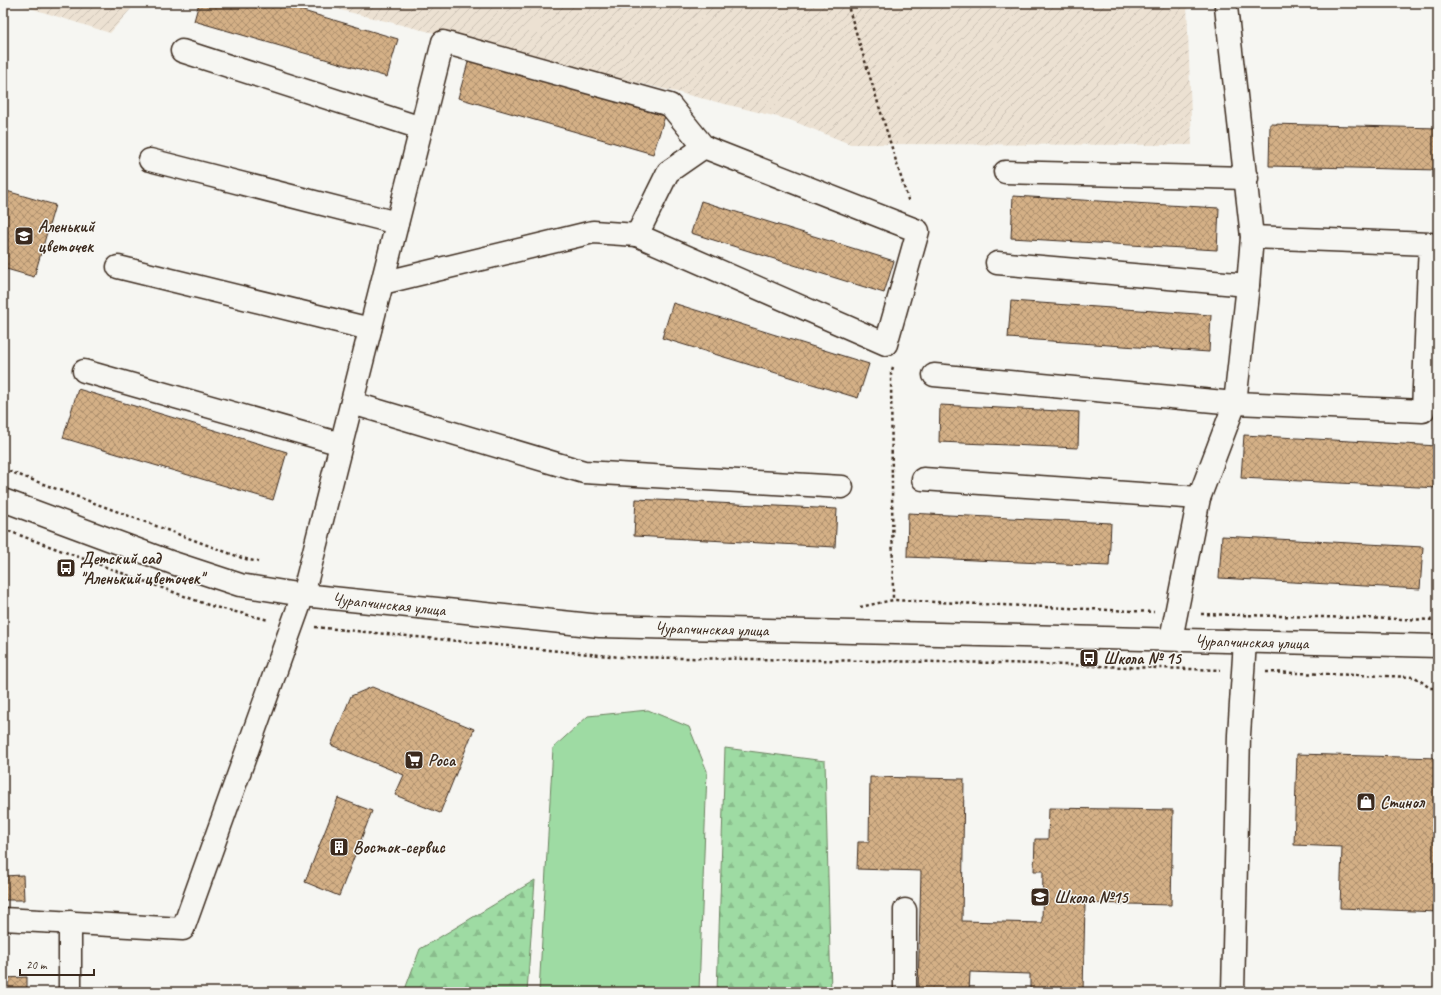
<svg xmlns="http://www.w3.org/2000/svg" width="1441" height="995" viewBox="0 0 1441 995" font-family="Caveat,sans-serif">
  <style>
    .industrial { fill: url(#industrial-furrows) }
    .grass { fill: #9edba3; stroke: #6c8260 }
    .forest { fill: url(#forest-firs); stroke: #6c8260 }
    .building { fill: url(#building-cross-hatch); stroke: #3b2a1e }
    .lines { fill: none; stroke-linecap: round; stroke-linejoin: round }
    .minor-casing { stroke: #3b2a1e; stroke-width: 25 }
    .path { stroke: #3b2a1e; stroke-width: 2.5; stroke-dasharray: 3 3; stroke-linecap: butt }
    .minor { stroke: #f6f6f2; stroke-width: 22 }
    .labels { text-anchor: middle; stroke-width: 3; stroke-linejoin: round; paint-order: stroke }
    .poi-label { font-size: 17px; font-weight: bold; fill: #3b2a1e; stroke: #f6f6f2; text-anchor: start }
    .street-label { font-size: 17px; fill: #3b2a1e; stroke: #f6f6f2 }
  </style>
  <defs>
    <pattern id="industrial-furrows" width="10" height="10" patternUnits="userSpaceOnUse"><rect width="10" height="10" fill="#ece1d2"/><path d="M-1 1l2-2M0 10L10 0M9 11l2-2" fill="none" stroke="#cbc1b4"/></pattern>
    <pattern id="forest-firs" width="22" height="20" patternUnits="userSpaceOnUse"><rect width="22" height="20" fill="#9edba3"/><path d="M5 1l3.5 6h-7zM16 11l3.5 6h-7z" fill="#89bc8c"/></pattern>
    <pattern id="building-cross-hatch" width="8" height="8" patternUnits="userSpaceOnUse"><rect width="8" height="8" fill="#d4b086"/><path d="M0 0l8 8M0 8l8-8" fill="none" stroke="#ad8f6d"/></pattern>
  </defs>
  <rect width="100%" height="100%" fill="#f6f6f2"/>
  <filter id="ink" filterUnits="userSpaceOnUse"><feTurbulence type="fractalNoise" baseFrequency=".025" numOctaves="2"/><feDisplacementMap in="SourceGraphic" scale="8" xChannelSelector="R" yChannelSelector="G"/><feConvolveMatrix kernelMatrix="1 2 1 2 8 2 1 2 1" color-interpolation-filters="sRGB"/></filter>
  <g filter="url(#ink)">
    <g class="industrial">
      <polygon points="14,3 136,3 110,33"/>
      <polygon points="312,3 1187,3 1192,145 850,144 790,120"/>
    </g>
    <polygon class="grass" points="648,710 689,727 707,771 699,992 539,992 553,748 588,716"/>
    <g class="forest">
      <polygon points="725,748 825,761 831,992 717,992"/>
      <polygon points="535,880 527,992 404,992 420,949"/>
    </g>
    <g class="building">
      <polygon points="199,3 276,3 398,39 387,77 194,21"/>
      <polygon points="469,59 665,116 653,154 458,98"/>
      <polygon points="1270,124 1438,128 1438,170 1269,166"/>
      <polygon points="3,190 55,205 34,277 3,268"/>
      <polygon points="1013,196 1219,208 1217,250 1011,238"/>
      <polygon points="701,201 894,261 884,293 691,233"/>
      <polygon points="1011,301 1211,315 1209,352 1008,338"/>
      <polygon points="673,303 869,364 858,398 662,338"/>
      <polygon points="78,389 287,452 273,500 63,438"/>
      <polygon points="940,405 1079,412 1078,448 939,442"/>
      <polygon points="1244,435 1438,446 1438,488 1241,478"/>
      <polygon points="636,499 837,509 835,547 634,536"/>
      <polygon points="908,513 1111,523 1109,566 907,557"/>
      <polygon points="1222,536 1423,547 1420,589 1219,578"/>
      <polygon points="372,687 474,729 440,813 395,795 404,775 331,745 351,696"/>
      <polygon points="1297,754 1438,758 1438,912 1340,908 1342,847 1294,845"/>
      <polygon points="870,777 964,779 962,921 1042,923 1043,871 1034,871 1035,839 1048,839 1049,808 1173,810 1171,905 1085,903 1083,992 1030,992 1030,974 970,972 969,992 918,992 921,871 857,869 858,842 869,842"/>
      <polygon points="338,798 372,811 339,896 305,882"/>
      <polygon points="23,875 24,900 3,900 3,876"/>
      <polygon points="27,977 27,992 3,992 3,978"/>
    </g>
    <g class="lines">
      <g class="minor-casing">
        <g id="minor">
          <polyline points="182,51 421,128"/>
          <polyline points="150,160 397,223"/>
          <polyline points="1005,172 1247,178"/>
          <polyline points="637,235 886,344 918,231 704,147"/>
          <polyline points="997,263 1248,285"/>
          <polyline points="118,267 370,329"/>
          <polyline points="84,371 341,444"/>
          <polyline points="934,375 1235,403 1423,411 1430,244 1252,237"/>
          <polyline points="352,403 584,472 842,487"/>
          <polyline points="923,479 1199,498"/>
          <path id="s1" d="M3 500 173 563 240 585 303 595 600 626 1438 646"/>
          <polyline points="1171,639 1199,498 1235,403 1248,285 1252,237 1226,7"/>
          <polyline points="905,910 905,992"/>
          <polyline points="3,919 183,929 303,595 443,42 670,105 704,147 668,172 637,235 593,232 382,283"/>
          <polyline points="70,992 70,922"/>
          <polyline points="1233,992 1239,735 1245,641"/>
        </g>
      </g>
      <g class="path">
        <polyline points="847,3 909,203"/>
        <polyline points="893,367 891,373 893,600"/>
        <polyline points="3,469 242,558 258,562"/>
        <polyline points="3,529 211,606 269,620"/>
        <polyline points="860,607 893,600 1154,612"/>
        <polyline points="1201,614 1438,620"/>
        <polyline points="315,627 620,657 1005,663 1221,670"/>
        <polyline points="1266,672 1415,677 1430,688 1438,688"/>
      </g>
      <use href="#minor" class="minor"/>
    </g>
  </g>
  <defs>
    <g id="school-square" transform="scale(1)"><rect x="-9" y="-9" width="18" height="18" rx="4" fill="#3b2a1e" stroke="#f6f6f2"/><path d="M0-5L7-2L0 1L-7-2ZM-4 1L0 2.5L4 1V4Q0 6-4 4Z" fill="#fff"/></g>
    <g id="bus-square" transform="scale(1)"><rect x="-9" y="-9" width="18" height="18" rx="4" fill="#3b2a1e" stroke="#f6f6f2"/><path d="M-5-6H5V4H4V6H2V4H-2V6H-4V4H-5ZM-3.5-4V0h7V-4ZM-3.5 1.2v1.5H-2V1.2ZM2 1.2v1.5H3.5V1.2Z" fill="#fff"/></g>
    <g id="supermarket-square" transform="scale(1)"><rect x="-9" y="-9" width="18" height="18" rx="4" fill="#3b2a1e" stroke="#f6f6f2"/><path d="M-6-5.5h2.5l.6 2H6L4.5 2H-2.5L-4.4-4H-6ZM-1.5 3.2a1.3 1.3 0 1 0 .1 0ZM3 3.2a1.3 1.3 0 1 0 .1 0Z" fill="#fff"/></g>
    <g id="shop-square" transform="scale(1)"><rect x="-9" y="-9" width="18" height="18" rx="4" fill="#3b2a1e" stroke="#f6f6f2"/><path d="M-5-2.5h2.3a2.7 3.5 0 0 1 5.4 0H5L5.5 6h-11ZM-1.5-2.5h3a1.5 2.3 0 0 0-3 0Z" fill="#fff"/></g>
    <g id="building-square" transform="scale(1)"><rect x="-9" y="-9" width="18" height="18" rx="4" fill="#3b2a1e" stroke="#f6f6f2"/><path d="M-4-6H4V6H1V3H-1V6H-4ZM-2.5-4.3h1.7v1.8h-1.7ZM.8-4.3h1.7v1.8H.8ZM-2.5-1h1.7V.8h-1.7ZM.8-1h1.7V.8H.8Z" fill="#fff"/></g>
  </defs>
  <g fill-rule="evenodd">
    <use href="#school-square" x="24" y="236"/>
    <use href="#bus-square" x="66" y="568"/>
    <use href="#bus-square" x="1089" y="658"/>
    <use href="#supermarket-square" x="414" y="760"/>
    <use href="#shop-square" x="1366" y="802"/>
    <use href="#building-square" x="339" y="847"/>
    <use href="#school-square" x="1040" y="897"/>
  </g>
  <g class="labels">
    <g class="poi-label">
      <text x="38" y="232">Аленький<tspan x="38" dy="20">цветочек</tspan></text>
      <text x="80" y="564">Детский сад<tspan x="80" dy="20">"Аленький цветочек"</tspan></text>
      <text x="1103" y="664">Школа № 15</text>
      <text x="428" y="766">Роса</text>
      <text x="1380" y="808">Стинол</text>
      <text x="353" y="853">Восток-сервис</text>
      <text x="1054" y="903">Школа №15</text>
    </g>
    <g class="street-label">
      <text dy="6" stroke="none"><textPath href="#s1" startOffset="402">Чурапчинская улица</textPath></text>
      <text dy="6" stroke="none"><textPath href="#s1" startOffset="726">Чурапчинская улица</textPath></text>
      <text dy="6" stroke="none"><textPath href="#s1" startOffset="1266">Чурапчинская улица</textPath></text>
    </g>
  </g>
  <rect width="1441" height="995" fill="none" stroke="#f6f6f2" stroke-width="16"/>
  <rect x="8" y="8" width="1425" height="979" fill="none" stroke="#3b2a1e" stroke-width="1.5" filter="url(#ink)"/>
  <path d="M20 969v6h74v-6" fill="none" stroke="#3b2a1e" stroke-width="2"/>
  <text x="26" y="969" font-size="12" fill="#3b2a1e" stroke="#f6f6f2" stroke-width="3" paint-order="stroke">20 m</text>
</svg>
